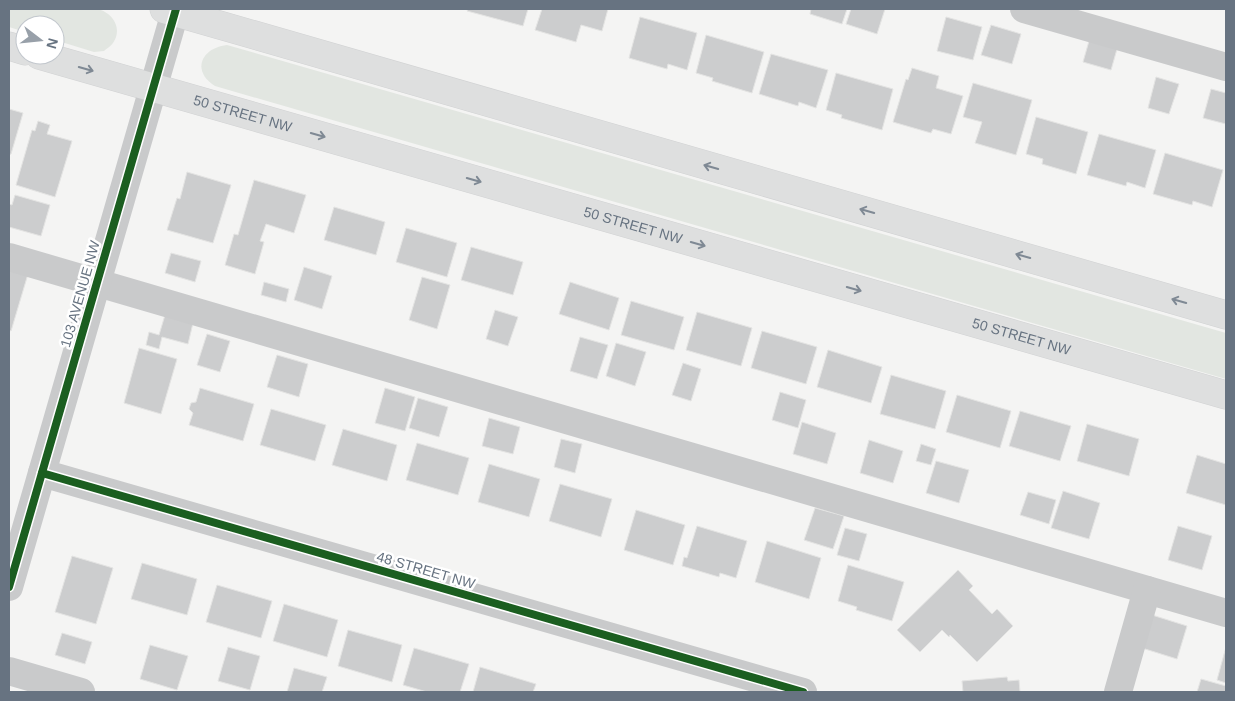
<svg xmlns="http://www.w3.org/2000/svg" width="1235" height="701" viewBox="0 0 1235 701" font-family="Helvetica,sans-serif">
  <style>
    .green { fill: #e2e6e1 }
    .building { fill: #cccdce; stroke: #e4e4e3 }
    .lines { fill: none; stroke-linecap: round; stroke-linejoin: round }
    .major-casing { stroke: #d1d2d3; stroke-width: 29 }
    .minor { stroke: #c9cacb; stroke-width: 28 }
    .major { stroke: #dedfdf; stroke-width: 28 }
    .cycleway-casing { stroke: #fff; stroke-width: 11 }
    .cycleway { stroke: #1b5e20; stroke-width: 8 }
    .oneway { stroke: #7f8994 }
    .labels { text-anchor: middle; stroke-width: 5; stroke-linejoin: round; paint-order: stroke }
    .street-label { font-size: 14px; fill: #677381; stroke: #fff }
  </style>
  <rect width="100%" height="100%" fill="#f4f4f3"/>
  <g class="green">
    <path d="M9 9H98C113 13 123 29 113 43 111 46 106 49 104 51L94 52 55 40V25H25V32L9 27Z"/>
    <path d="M227 45 1226 333V379L215 86C191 71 201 48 227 45Z"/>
  </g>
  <g class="building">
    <polygon points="468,9 528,9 523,26 467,11"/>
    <polygon points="542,9 608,9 602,31 581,25 576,42 535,30"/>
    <polygon points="811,9 847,9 842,24 810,14"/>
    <polygon points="851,9 885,9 877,34 846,24"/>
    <polygon points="640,17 697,33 687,70 668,64 667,69 629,58"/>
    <polygon points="946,17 982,27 973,60 937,51"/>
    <polygon points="991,25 1021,34 1012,64 981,55"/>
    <polygon points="1091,34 1119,42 1111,70 1083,62"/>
    <polygon points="706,35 764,52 752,93 712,81 713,78 696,73"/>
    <polygon points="771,54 828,70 816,108 799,102 798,106 759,94"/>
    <polygon points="912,68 939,76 936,88 963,96 951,134 933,129 931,133 893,122 906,79 908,80"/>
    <polygon points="836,73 893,89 882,130 841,118 842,115 826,110"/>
    <polygon points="1156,77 1179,84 1169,114 1148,108"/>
    <polygon points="973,83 1032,100 1016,155 975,143 982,122 963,117"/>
    <polygon points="1211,89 1226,93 1226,124 1203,118"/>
    <polygon points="9,109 23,113 11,154 9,155"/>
    <polygon points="1036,117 1088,132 1076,174 1042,164 1043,159 1026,154"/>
    <polygon points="38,121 50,125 47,134 72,141 55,197 16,185 32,130 35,131"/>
    <polygon points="1099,134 1156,150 1145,188 1127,182 1126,186 1087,175"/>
    <polygon points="1165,153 1223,170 1212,207 1193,201 1192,205 1153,194"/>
    <polygon points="187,172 231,185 213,243 167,230 177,198 180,199"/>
    <polygon points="254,180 306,195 294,233 266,224 260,241 264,242 255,274 225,265 234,234 238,235"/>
    <polygon points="15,195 50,205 41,236 9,227 9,204 12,205"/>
    <polygon points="334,207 385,222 376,255 324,240"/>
    <polygon points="406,228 457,243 447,277 396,262"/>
    <polygon points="471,247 523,262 513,295 461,280"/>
    <polygon points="171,253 201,261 195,282 165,273"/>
    <polygon points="304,267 332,276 322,309 294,300"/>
    <polygon points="9,268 28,274 11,331 9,330"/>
    <polygon points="422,277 450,285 437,329 409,320"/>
    <polygon points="264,282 289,289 286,302 261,295"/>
    <polygon points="570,282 619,298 609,330 559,314"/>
    <polygon points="631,301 684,317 674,350 621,335"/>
    <polygon points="495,310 518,317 508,346 486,339"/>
    <polygon points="697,312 752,328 741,366 686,350"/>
    <polygon points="165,315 193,323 188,344 162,337 159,349 146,345 149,332 159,335"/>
    <polygon points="762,331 817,347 806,384 751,368"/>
    <polygon points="207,334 230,341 220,372 197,365"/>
    <polygon points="580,337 608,345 597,379 570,371"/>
    <polygon points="616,343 646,352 635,386 606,376"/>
    <polygon points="139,348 177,359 161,414 124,403"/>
    <polygon points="828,350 882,367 871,403 817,387"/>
    <polygon points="277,355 308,364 299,397 267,387"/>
    <polygon points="683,363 701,369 691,401 672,395"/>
    <polygon points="891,375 946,391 935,429 880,414"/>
    <polygon points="200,388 254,404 243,441 189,425 193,413 189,409 191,403 196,402"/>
    <polygon points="385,388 415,397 405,431 375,423"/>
    <polygon points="780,392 806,400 798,428 772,420"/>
    <polygon points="957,395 1011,411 1000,448 946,432"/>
    <polygon points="418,398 448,407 439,437 409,428"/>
    <polygon points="271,409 326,425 315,461 260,445"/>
    <polygon points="1020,411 1071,426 1060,461 1009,446"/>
    <polygon points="489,418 520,427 513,454 482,446"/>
    <polygon points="802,422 836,433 827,464 793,454"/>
    <polygon points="1087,424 1139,439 1129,476 1077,461"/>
    <polygon points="343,429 397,445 387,481 332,465"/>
    <polygon points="561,439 582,444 575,473 554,467"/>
    <polygon points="869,440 903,451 893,483 860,473"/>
    <polygon points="417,443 469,458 458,495 406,480"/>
    <polygon points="921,444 936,449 931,465 916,461"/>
    <polygon points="1197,455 1226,464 1226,505 1186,493"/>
    <polygon points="936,461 969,470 959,503 926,493"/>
    <polygon points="489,464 540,479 529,517 478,502"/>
    <polygon points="560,484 612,499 601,537 549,521"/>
    <polygon points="1063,491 1100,503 1089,539 1051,528"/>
    <polygon points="1028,492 1056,500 1049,524 1020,515"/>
    <polygon points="815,508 844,516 833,549 804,540"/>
    <polygon points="636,510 685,525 673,565 624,550"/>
    <polygon points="697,526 747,541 736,578 720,573 719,577 682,566 684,557 687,558"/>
    <polygon points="1178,526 1212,536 1202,570 1168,560"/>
    <polygon points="845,528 867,534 859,561 837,555"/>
    <polygon points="767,541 821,558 809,599 755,582"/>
    <polygon points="72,556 113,568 96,624 55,612"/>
    <polygon points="142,563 197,579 187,615 131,599"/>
    <polygon points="848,565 904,582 892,621 856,610 857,607 838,601"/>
    <polygon points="958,570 973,586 969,590 992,614 997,609 1013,626 977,662 950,635 949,637 942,630 920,652 897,630"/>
    <polygon points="217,585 272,601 261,638 206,622"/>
    <polygon points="284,604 338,620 327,657 273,641"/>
    <polygon points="1152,615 1187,626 1177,659 1142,648"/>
    <polygon points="348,630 402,645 392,682 338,666"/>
    <polygon points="62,633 92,642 85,664 55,655"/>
    <polygon points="150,645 188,656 177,690 140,679"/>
    <polygon points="228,647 260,656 250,690 218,681"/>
    <polygon points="1226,647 1226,683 1217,680"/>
    <polygon points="414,648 469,664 460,692 427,692 403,685"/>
    <polygon points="480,667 536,684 533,692 473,692"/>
    <polygon points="294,668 327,677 322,692 287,692"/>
    <polygon points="1007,677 1008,681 1019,680 1020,692 963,692 962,681"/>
    <polygon points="1201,679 1226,686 1226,692 1197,692"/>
  </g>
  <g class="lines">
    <g class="major-casing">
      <g id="major">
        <polyline points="164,9 1226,315"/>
        <polyline points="9,46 25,51"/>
        <path id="s1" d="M39 55 1226 395"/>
      </g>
    </g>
    <g class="minor">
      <polyline points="1024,9 1226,67"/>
      <polyline points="9,257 1226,613"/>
      <polyline points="42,473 803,692"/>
      <polyline points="9,587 176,9"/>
      <polyline points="9,671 81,692"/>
      <polyline points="1118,692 1147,590"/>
    </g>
    <use href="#major" class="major"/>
    <g class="cycleway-casing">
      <g id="cycleway">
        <polyline points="42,473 803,692"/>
        <polyline points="9,587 176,9"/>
      </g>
    </g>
    <use href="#cycleway" class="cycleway"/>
  </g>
  <defs><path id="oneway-shaft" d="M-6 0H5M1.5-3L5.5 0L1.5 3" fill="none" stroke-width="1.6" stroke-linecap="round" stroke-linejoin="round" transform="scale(1.25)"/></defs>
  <g class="oneway">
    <use href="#oneway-shaft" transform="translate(86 69) rotate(16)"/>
    <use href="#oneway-shaft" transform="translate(318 135) rotate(16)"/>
    <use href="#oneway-shaft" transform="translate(711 167) rotate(-164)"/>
    <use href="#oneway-shaft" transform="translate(474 180) rotate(16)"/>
    <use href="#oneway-shaft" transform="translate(867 211) rotate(-164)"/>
    <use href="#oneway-shaft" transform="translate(698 244) rotate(16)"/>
    <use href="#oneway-shaft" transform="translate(1023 256) rotate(-164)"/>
    <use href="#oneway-shaft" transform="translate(854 289) rotate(16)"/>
    <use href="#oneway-shaft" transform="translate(1179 301) rotate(-164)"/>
  </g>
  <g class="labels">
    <g class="street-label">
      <text dy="5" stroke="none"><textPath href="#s1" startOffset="212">50 STREET NW</textPath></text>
      <text dy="5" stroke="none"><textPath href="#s1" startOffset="618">50 STREET NW</textPath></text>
      <text transform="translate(80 294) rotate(-74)" y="5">103 AVENUE NW</text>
      <text dy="5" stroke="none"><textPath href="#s1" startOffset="1022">50 STREET NW</textPath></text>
      <text transform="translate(426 570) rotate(16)" y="5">48 STREET NW</text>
    </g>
  </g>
  <rect width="1235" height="701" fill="none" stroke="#677381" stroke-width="20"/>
  <g transform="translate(40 40) rotate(106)"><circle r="24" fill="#ffffff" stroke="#c2c7cd"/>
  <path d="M0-4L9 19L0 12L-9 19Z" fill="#98a0a9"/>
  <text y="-8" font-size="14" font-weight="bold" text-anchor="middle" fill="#677381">N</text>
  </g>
</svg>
